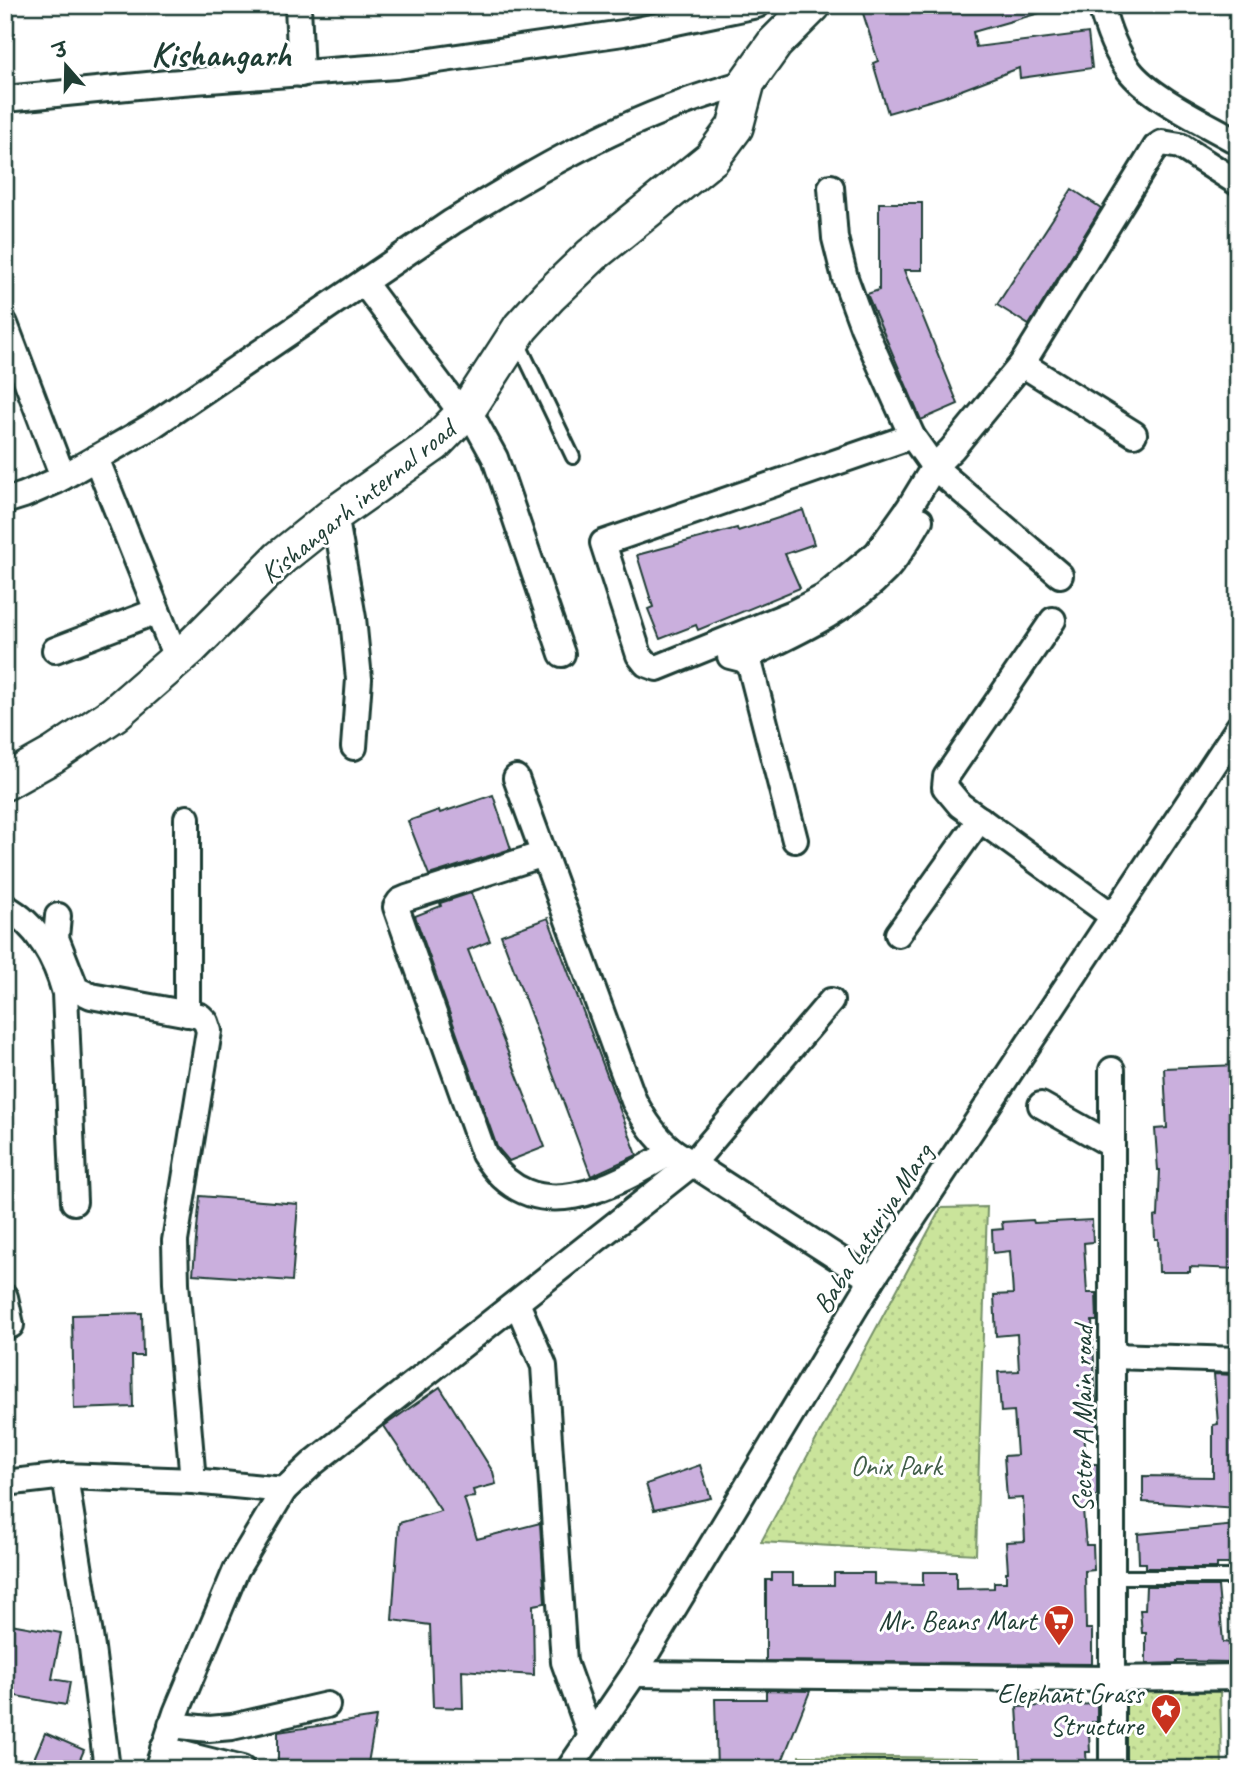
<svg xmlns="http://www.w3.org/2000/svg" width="1243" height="1774" viewBox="0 0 1243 1774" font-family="Caveat,'Playpen Sans Deva',sans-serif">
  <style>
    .park { fill: url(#park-dots); stroke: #749068; stroke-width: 2 }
    .building { fill: #caafdd; stroke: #1f3d34; stroke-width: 2 }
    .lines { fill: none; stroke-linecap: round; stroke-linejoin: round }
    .lane-casing { stroke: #1f3d34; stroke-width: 18 }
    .street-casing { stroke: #1f3d34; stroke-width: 30 }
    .secondary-casing { stroke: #1f3d34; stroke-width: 40 }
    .lane { stroke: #fff; stroke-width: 12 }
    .street { stroke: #fff; stroke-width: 24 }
    .secondary { stroke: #fff; stroke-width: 35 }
    .labels { text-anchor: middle; stroke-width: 6; stroke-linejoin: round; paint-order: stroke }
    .street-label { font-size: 28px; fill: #1f3d34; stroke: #fff }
    .park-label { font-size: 28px; fill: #415e49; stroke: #fff }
    .poi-label { font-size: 28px; fill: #1f3d34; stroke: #fff; text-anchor: end }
    .district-label { font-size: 35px; font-weight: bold; fill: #1f3d34; stroke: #fff }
  </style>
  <defs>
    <pattern id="park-dots" width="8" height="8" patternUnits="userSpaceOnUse" patternTransform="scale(1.75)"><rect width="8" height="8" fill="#cae49b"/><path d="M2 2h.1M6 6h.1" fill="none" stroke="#adc486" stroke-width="1.8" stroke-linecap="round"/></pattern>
  </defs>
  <rect width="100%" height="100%" fill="#fff"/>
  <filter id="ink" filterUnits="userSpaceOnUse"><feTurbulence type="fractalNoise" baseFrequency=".0143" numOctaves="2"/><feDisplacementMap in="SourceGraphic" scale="14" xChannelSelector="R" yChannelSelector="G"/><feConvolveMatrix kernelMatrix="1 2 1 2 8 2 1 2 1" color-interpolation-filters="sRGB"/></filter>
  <g filter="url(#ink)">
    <g class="park">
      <polygon points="987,1207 976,1554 761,1542 941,1208"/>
      <polygon points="1117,1692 1220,1692 1222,1769 1119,1769"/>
      <polygon points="799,1756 979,1758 979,1769 799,1769"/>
    </g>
    <g class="building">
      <polygon points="876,5 1049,5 1050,10 973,32 976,47 1088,33 1092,68 1020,78 1019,68 943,97 888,113 873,63 878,61 862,10"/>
      <polygon points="1072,189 1101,208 1029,325 997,305"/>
      <polygon points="879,203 922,203 922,270 904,270 958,404 921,420 867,294 879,290"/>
      <polygon points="803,510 814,544 785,554 800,588 698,630 696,625 660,639 648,609 653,607 637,555 737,528 738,531"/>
      <polygon points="493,795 511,849 429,875 408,821 439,810 440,813"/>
      <polygon points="471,893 490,941 468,950 545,1147 509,1161 497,1147 415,916 441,906 440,903"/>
      <polygon points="548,918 637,1155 591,1176 501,935"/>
      <polygon points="1238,1065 1237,1113 1232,1113 1238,1171 1230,1172 1238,1269 1190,1267 1190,1272 1159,1272 1158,1239 1155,1239 1154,1217 1158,1216 1160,1170 1158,1170 1155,1129 1167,1128 1164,1068"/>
      <polygon points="200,1196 298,1204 292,1281 193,1274"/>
      <polygon points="1033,1220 1034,1223 1092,1220 1093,1242 1084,1243 1087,1293 1096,1293 1097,1321 1092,1321 1097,1427 1084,1428 1086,1464 1097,1464 1097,1496 1087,1496 1088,1510 1083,1510 1086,1545 1093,1545 1094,1570 1085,1571 1086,1629 1092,1629 1092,1664 766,1661 766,1580 772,1580 772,1573 793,1573 793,1585 834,1585 834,1573 874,1573 874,1584 923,1585 923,1572 956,1572 956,1589 994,1588 994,1582 1006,1582 1006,1572 1008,1572 1006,1542 1025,1541 1023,1498 1007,1499 1004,1456 1017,1455 1014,1411 1001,1412 998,1372 1019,1371 1017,1334 996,1336 994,1295 1013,1294 1010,1251 993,1253 992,1230 1003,1229 1002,1222"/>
      <polygon points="142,1313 143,1356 132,1356 133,1407 74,1409 72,1315"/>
      <polygon points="1214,1374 1233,1375 1233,1381 1238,1380 1238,1508 1143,1502 1143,1476 1213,1477 1213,1425 1218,1424"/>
      <polygon points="440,1387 493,1472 496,1484 473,1490 475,1497 464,1498 477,1539 540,1523 545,1603 533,1605 534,1675 462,1670 463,1708 433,1707 430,1625 392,1620 399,1523 441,1511 384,1426"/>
      <polygon points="700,1465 711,1498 654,1510 646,1484"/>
      <polygon points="1237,1525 1237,1564 1217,1564 1217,1568 1146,1568 1146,1563 1139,1563 1138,1534"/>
      <polygon points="1146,1586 1218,1586 1223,1642 1231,1643 1232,1662 1177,1661 1177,1663 1146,1664 1146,1633 1142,1633 1140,1610 1145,1610"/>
      <polygon points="5,1623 61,1633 52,1679 70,1682 66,1705 5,1694"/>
      <polygon points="766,1690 810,1691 779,1769 717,1769 715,1699 766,1699"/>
      <polygon points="1097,1704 1097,1722 1092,1722 1093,1734 1089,1734 1090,1752 1086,1752 1087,1769 1021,1769 1017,1707"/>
      <polygon points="376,1717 367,1769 278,1767 278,1732"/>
      <polygon points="45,1733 84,1750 76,1769 50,1769 33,1761"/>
    </g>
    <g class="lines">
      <g class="lane-casing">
        <g id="lane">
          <polyline points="517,340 573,457"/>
          <polyline points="1112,1577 1238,1577"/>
        </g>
      </g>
      <g class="street-casing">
        <g id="street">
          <polyline points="298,5 301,74"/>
          <path d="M1101 5C1107 29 1115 51 1129 70 1149 97 1207 124 1238 142"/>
          <polyline points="5,99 168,83 396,66 623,33 757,5"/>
          <polyline points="831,187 835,238 845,278 863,327 912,436 934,467 1060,575"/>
          <polyline points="364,283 463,415"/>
          <polyline points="5,324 63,477"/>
          <polyline points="1022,364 1134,434"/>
          <polyline points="468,409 495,458 562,654"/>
          <polyline points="912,436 603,543 639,655 646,664 657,668 793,613 824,597 877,553 909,508 934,467 952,449 1022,364 1156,147 1162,143 1180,146 1238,183"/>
          <polyline points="96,458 177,660"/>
          <path d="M5 501 24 495 56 481 152 426 452 222C524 178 600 133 680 104 702 95 725 89 747 82"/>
          <polyline points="335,514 353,618 359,679 354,747"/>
          <polyline points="1053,620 946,777 945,787 960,805 1114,917"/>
          <polyline points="55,650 157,611"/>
          <polyline points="730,656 742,659 750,665 795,840"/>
          <path d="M742 659C793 634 846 612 886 570 899 556 910 537 920 520"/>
          <path d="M516 778 634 1101C645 1121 655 1137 673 1151L872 1280"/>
          <path d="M544 854 407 898 400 901 396 907 484 1154C533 1233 613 1187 673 1151"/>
          <path d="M5 907C37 924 56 959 65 993L74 1202"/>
          <polyline points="58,916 56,938 76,989 91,996 200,1016 206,1022 209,1031 175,1241 176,1283 193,1481"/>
          <polyline points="898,934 980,819"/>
          <polyline points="187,1014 187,818"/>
          <polyline points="1041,1105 1112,1145"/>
          <polyline points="5,1297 11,1325"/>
          <polyline points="517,1303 544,1366 564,1662 591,1737"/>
          <polyline points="1112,1356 1238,1360"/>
          <polyline points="65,1476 92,1648 107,1769"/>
          <polyline points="5,1483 65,1476 193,1481 284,1490"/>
          <polyline points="634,1674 1111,1679 1238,1677"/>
          <polyline points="171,1725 209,1729 232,1727 327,1705"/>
          <polyline points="163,1749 242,1769"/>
          <polyline points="157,1769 176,1713 236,1570 284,1490 313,1463 693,1163 831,1001"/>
          <polyline points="569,1769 634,1674 872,1280 1238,728"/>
          <polyline points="1112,1769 1112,1070"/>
        </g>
      </g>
      <g class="secondary-casing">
        <polyline id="secondary" points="5,782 53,755 114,714 191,647 280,558 335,514 434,444 468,409 521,327 549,296 592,255 712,158 735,127 747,82 775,43 813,5"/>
      </g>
      <use href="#lane" class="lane"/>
      <use href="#street" class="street"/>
      <use href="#secondary" class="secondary"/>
    </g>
  </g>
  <defs>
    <g id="supermarket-pin" transform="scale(1.575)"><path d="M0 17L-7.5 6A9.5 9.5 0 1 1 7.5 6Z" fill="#c8321e" stroke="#fff"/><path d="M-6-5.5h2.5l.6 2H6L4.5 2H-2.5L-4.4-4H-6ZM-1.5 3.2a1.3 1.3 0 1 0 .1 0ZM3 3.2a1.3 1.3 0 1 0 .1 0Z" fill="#fff"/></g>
    <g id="sight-pin" transform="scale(1.575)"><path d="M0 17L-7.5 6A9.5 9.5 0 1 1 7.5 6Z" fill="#c8321e" stroke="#fff"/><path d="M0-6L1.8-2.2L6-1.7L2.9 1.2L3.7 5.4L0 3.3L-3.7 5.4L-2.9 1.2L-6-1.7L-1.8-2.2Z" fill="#fff"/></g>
  </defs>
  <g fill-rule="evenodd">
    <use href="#supermarket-pin" x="1059" y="1620"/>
    <use href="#sight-pin" x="1166" y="1709"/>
  </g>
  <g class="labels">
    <g class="street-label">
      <text transform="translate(357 501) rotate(-39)" y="10">Kishangarh internal road</text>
      <text transform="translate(872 1228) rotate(-57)" y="10">Baba Laturiya Marg</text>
      <text transform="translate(1082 1419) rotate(-90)" y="10">Sector A Main road</text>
    </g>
    <g class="park-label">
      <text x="896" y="1475">Onix Park</text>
    </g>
    <g class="poi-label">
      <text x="1036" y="1630">Mr. Beans Mart</text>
      <text x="1143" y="1703">Elephant Grass<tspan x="1143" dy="32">Structure</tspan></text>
    </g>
    <g class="district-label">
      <text x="221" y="66">Kishangarh</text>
    </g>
  </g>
  <rect width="1243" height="1774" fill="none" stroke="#fff" stroke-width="28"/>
  <rect x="14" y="14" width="1215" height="1746" fill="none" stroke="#1f3d34" stroke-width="2.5" filter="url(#ink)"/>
  <g transform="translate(66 66) rotate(340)" stroke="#ffffff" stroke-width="5" paint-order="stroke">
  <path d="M0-5L12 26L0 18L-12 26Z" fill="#1f3d34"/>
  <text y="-10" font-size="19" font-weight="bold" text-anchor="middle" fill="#1f3d34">उ</text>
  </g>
</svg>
